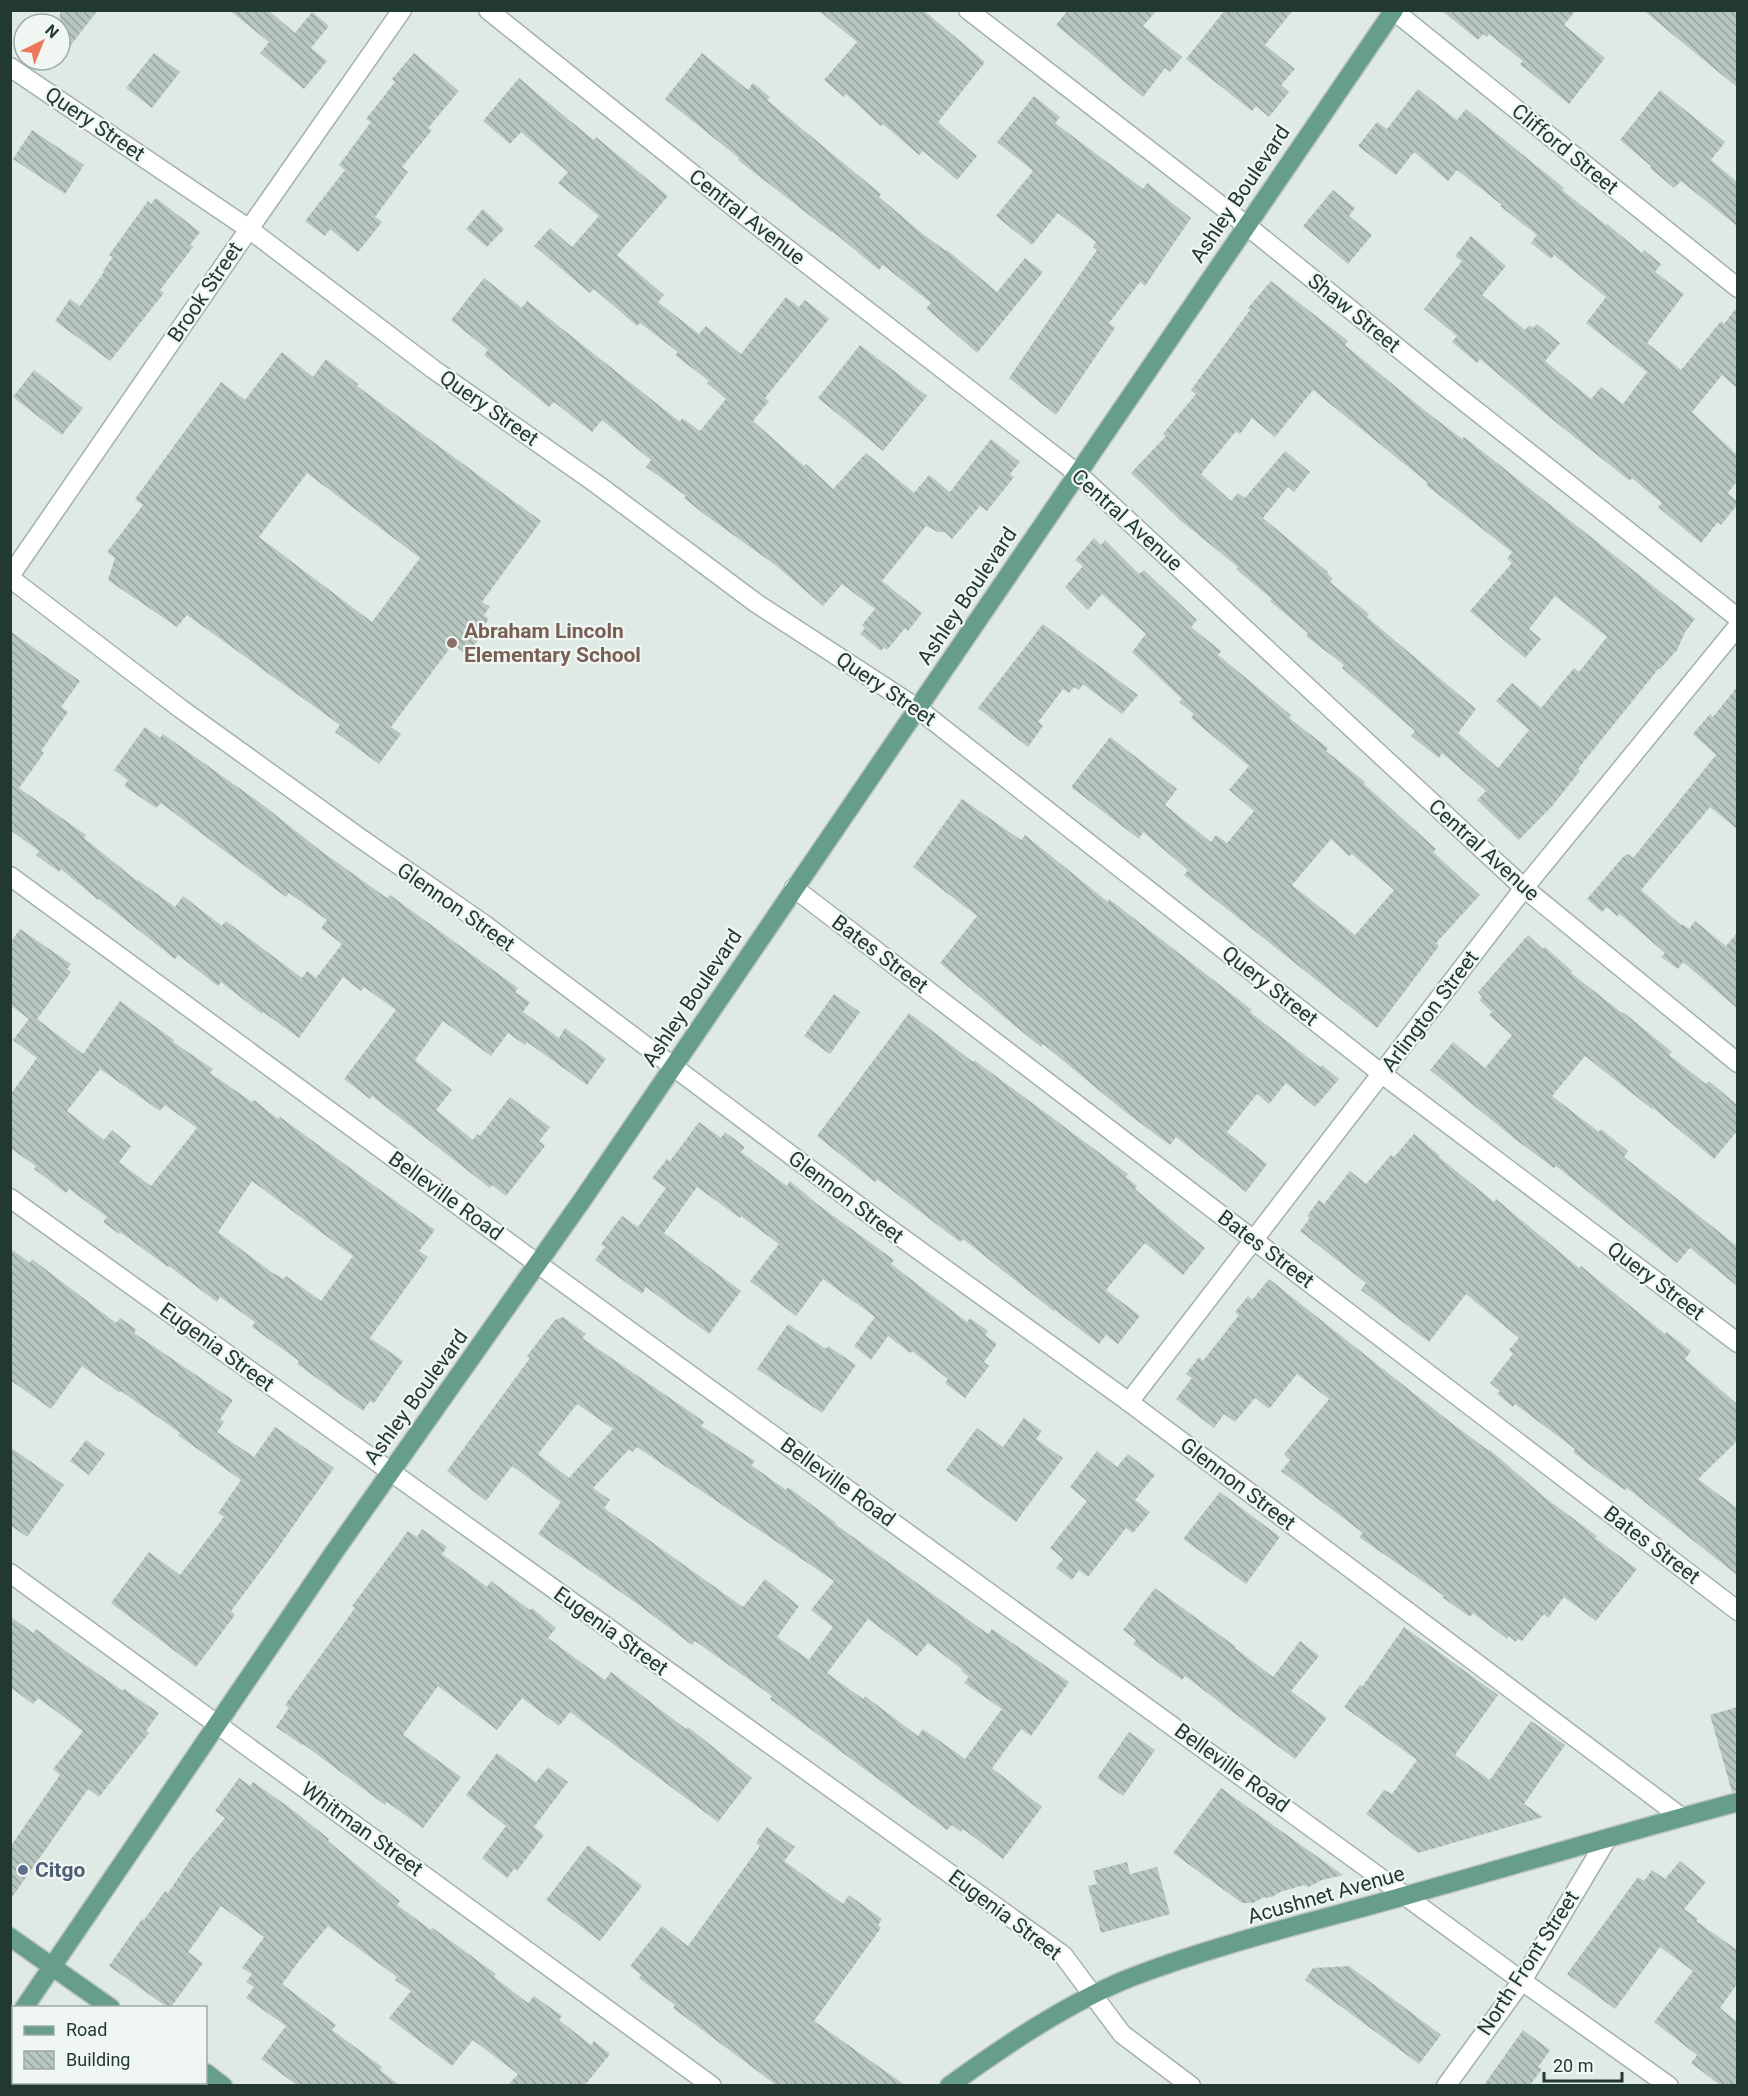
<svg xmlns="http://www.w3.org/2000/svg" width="1748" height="2096" viewBox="0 0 1748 2096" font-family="Roboto,sans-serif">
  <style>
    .building { fill: url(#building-back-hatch); fill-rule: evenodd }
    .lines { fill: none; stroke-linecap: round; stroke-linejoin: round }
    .minor-casing { stroke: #a3b1ab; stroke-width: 21 }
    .major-casing { stroke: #bcc4c1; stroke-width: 21 }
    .minor { stroke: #fff; stroke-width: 18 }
    .major { stroke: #669d8c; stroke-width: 18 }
    .education-dot { fill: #8d6e63; stroke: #f0f7f3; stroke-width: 2 }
    .service-dot { fill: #5c6f8a; stroke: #f0f7f3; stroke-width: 2 }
    .labels { text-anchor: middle; stroke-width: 4.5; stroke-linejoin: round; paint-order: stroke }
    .street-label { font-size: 21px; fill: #213931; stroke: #f0f7f3 }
    .education-label { font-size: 21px; font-weight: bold; fill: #785e54; stroke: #f0f7f3; text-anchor: start }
    .service-label { font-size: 21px; font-weight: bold; fill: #4e5e75; stroke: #f0f7f3; text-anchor: start }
  </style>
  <defs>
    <pattern id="building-back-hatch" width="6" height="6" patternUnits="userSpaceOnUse" patternTransform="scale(1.5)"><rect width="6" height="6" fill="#b8c7c0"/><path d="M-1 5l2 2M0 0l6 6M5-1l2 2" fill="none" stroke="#95a39d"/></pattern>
  </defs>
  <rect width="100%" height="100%" fill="#e0eae5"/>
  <g class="building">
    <polygon points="60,10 98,10 60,59"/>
    <polygon points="229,10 268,10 295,33 312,12 329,26 311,48 327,61 304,89 260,53 269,42"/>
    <polygon points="818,10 923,10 985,62 938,122 977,156 957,180 923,151 919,155 883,124 881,126 846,94 844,97 824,80 857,42"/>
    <polygon points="1068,10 1157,10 1143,26 1182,57 1170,72 1165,68 1143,97 1056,25"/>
    <polygon points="1225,10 1293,10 1265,45 1295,69 1281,85 1289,92 1269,117 1256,106 1252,111 1186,59"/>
    <polygon points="1441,10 1576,10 1564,25 1605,58 1569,104 1520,64 1523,61 1489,34 1487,37 1483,34 1478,40"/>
    <polygon points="1643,10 1737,10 1737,87 1716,70"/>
    <polygon points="154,53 180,72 152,108 126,88"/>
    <polygon points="414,53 459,91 428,128 432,130 402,167 408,172 375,217 382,222 358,252 330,229 325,236 305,221 345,170 339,165 371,122 366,119 395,82 392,79"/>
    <polygon points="702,53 748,90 753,83 770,97 767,100 881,194 879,197 924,235 946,251 947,250 997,292 1025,258 1043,272 977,353 926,308 931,303 883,265 879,270 832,231 831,232 738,160 739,158 665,99"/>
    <polygon points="519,78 569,120 594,140 596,137 668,196 617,255 664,295 658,302 699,334 706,326 741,354 786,297 799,307 805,300 829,319 765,398 769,401 753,421 804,466 806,464 833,489 866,453 914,493 929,475 950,492 991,439 1020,462 1010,474 1014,477 987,511 980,506 952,539 945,532 938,532 926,526 882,581 922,613 908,631 905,628 887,650 884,647 881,651 860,634 865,628 862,625 875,609 842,584 823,606 778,567 704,514 684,498 686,496 646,467 651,460 602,420 592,432 554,402 549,407 484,355 488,350 451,320 484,278 522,308 527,301 680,422 682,418 700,431 726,399 707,383 709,381 675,355 678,352 640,323 637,326 594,289 590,293 534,246 550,228 572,247 599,216 558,183 568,172 521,132 510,144 483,121"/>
    <polygon points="1418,89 1457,120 1466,109 1564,188 1562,190 1606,225 1607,224 1642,253 1644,250 1661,264 1655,272 1684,294 1647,343 1681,370 1721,321 1724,324 1737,307 1737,388 1722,375 1692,412 1737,455 1737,481 1728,493 1737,501 1737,505 1721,525 1718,522 1701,543 1658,507 1662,503 1632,478 1630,481 1548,416 1480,359 1477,363 1452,342 1457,336 1424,309 1462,261 1455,256 1471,236 1506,266 1482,295 1525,330 1529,325 1533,328 1537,324 1560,343 1545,361 1591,399 1601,387 1623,404 1647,372 1586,323 1606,297 1554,255 1551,259 1531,243 1537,235 1500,206 1502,205 1457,170 1448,181 1414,152 1396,175 1358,146 1377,122 1387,129"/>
    <polygon points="1660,90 1725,142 1711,160 1737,182 1737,226 1681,181 1674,188 1650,168 1651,166 1620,140"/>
    <polygon points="1034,96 1060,117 1055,123 1143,189 1147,183 1191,218 1145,286 1140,282 1109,323 1115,328 1056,415 1009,378 1097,250 1093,247 1096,242 1058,213 1032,245 996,216 1033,171 997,142"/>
    <polygon points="32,130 84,165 65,194 13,159"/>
    <polygon points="1333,190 1355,208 1349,216 1372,235 1348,264 1303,226"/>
    <polygon points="156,198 200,232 190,245 193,247 160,290 164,293 110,361 55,321 70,299 80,306 104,272 103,271 113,257 109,255 148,201 151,204"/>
    <polygon points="483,209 504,229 487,247 466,229"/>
    <path d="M1271 281 1348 341 1345 345 1424 410 1462 439 1464 437 1695 619 1685 632 1677 650 1660 669 1659 668 1578 769 1580 771 1553 805 1519 840 1477 800 1486 791 1442 753 1439 758 1411 736 1415 731 1342 668 1344 665 1306 636 1308 633 1270 601 1272 599 1236 569 1238 567 1180 520 1131 473 1166 436 1163 434 1196 394 1191 390 1250 310 1248 308ZM1313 390 1428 483 1426 485 1512 552 1507 559 1512 563 1470 611 1525 658 1541 639 1529 629 1555 596 1607 637 1579 672 1574 668 1541 708 1512 683 1496 701 1529 730 1498 768 1458 733 1476 709 1367 617 1369 614 1330 582 1333 579 1327 573 1328 572 1263 518 1288 487 1294 492 1310 472 1285 451 1245 498 1238 493 1231 501 1201 474 1236 431 1240 434 1252 418 1275 437Z"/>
    <polygon points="860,345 927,396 883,451 818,398"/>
    <path d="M282 352 313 377 326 359 358 384 357 386 541 521 482 602 490 607 484 615 489 619 484 625 487 628 467 655 453 644 391 727 401 734 379 764 335 732 340 725 187 615 177 627 108 580 115 558 107 552 143 505 135 499 221 382 245 400ZM307 473 420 558 372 622 259 537Z"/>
    <polygon points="34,370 83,408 62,435 13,397"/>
    <path d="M1094 538 1101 545 1105 540 1139 574 1144 570 1197 620 1191 627 1221 651 1218 655 1291 715 1289 718 1328 748 1326 751 1365 782 1364 784 1436 849 1433 852 1480 895 1436 943 1439 946 1377 1028 1184 875 1188 870 1143 832 1139 839 1071 787 1110 737 1177 789 1165 805 1211 842 1216 835 1227 843 1254 811 1229 790 1249 766 1191 718 1194 714 1179 702 1182 699 1132 652 1146 634 1102 594 1088 610 1065 587 1083 566 1075 560ZM1331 839 1349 856 1352 854 1394 890 1355 935 1292 885Z"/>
    <polygon points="1043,624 1138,695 1122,714 1083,684 1079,690 1074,687 1069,693 1063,689 1038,722 1043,726 1028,747 978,708"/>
    <polygon points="10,631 80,681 61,707 68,712 41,751 44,753 19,788 86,835 84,838 137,881 138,880 175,907 183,896 222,926 226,921 302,978 307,971 316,978 342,944 321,928 327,920 289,893 286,897 161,803 156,808 124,786 128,780 114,770 145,727 160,738 163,734 263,805 321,851 387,898 390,895 518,988 515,992 530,1002 523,1012 559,1038 565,1028 606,1059 587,1085 527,1042 525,1045 508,1033 491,1056 443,1021 415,1060 452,1090 436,1110 473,1140 477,1134 480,1136 510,1097 550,1127 539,1141 545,1146 506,1196 492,1185 490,1188 372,1096 370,1099 344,1079 396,1010 364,987 361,991 343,977 299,1038 263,1012 262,1014 221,982 218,986 178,955 175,959 99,899 98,900 61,869 59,872 36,855 39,851 10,830"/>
    <polygon points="1737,687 1737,829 1710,807 1641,890 1681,925 1682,924 1689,929 1695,921 1726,946 1737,933 1737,1008 1683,962 1678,969 1661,957 1665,953 1620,914 1617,916 1607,907 1602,912 1587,899 1624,856 1628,854 1633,858 1716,755 1693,734 1710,714 1713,717"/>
    <polygon points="962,799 1021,840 1025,835 1108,902 1109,899 1252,1010 1250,1012 1320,1067 1322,1065 1339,1079 1315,1107 1286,1083 1269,1104 1257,1094 1227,1132 1267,1164 1246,1192 1176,1137 1170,1145 1124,1111 1043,1044 1041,1047 1015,1026 940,963 977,916 913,867"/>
    <path d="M20 929 71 964 67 969 71 972 37 1019 83 1054 120 1001 174 1040 173 1042 213 1069 210 1073 252 1102 254 1100 278 1119 280 1117 435 1230 419 1251 428 1257 370 1338 403 1361 374 1403 370 1401 363 1411 297 1364 299 1361 252 1327 255 1322 220 1297 217 1302 169 1266 168 1267 120 1232 119 1234 103 1222 107 1217 69 1189 66 1193 34 1169 36 1166 10 1148V1095L37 1058 13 1040 29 1019 10 1005V943ZM100 1069 160 1111 165 1105 197 1128 151 1186 119 1162 131 1146 112 1130 104 1140 67 1111ZM252 1181 353 1256 321 1301 286 1276 283 1279 270 1271 218 1232Z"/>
    <polygon points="1528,935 1543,949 1545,947 1572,971 1571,973 1622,1013 1623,1012 1672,1052 1669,1055 1706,1084 1709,1081 1737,1105 1737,1131 1714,1159 1653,1108 1652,1109 1585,1056 1552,1096 1599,1132 1601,1129 1628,1151 1624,1157 1737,1246 1737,1286 1690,1248 1677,1263 1556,1166 1554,1168 1515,1139 1430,1070 1453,1042 1485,1068 1512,1035 1489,1015 1492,1012 1479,1000 1482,997 1478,992"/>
    <polygon points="834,994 860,1012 830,1054 804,1036"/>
    <polygon points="909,1013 973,1062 974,1060 1128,1174 1126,1177 1137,1186 1135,1189 1205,1248 1183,1275 1145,1243 1106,1290 1140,1316 1118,1344 1106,1335 1099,1344 1055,1310 1054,1311 963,1239 960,1242 877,1179 875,1182 817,1136"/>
    <polygon points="699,1122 721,1138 725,1132 745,1147 741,1152 787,1186 790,1181 817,1204 894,1260 891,1264 967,1322 970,1318 988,1331 985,1335 997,1344 984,1362 989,1366 965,1398 945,1383 948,1379 912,1351 910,1353 888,1336 871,1360 854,1346 875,1317 823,1279 796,1316 750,1281 779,1244 741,1216 740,1218 697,1187 664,1233 741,1291 709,1334 646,1287 642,1294 595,1260 605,1247 601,1244 622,1216 638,1227 666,1188 652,1178 667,1159 670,1161"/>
    <polygon points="1414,1134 1440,1156 1439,1157 1494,1202 1496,1199 1579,1268 1581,1266 1665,1334 1666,1332 1691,1351 1685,1359 1737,1404 1737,1441 1698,1479 1737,1508 1737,1575 1627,1488 1625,1490 1599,1472 1573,1452 1575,1449 1515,1404 1513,1407 1497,1394 1500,1391 1490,1383 1513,1354 1509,1350 1519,1338 1466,1294 1429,1342 1361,1290 1366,1283 1300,1231 1310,1218 1307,1216 1319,1200 1324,1204 1350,1171 1366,1184 1391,1155 1394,1157"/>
    <polygon points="10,1248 30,1263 32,1259 116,1323 120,1318 136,1329 134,1333 233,1400 220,1419 224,1422 217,1432 254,1457 275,1427 334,1468 275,1552 231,1611 235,1615 196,1667 111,1603 149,1552 180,1575 224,1517 218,1513 241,1480 178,1435 180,1433 121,1391 120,1393 82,1366 51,1409 10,1380"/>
    <polygon points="1269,1279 1445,1418 1489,1451 1490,1450 1544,1497 1597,1536 1595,1538 1637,1569 1596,1621 1564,1597 1548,1618 1544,1614 1522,1641 1518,1639 1516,1642 1509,1636 1507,1639 1473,1613 1470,1617 1442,1597 1444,1596 1359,1537 1363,1533 1281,1471 1290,1460 1284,1454 1329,1399 1297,1374 1269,1409 1255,1398 1235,1422 1224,1414 1214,1428 1176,1399 1192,1378 1186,1374 1199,1357 1203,1361 1239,1315 1235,1312 1248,1296 1252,1300"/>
    <path d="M563 1317 586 1334 582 1338 689 1411 704 1422 701 1426 755 1461 751 1465 786 1490 788 1487 836 1523 835 1524 988 1634 992 1629 1069 1682 1031 1736 1021 1729 992 1768 1042 1807 1003 1859 963 1829 961 1832 952 1825 947 1830 770 1699 772 1696 695 1641 692 1645 639 1605 538 1534 561 1502 512 1466 486 1501 447 1471 530 1358 527 1356 555 1320ZM577 1404 613 1429 569 1478 538 1454ZM637 1447 834 1581 811 1610 833 1627 809 1660 777 1637 799 1606 765 1579 743 1607 604 1508 610 1500 593 1488 629 1449 633 1452ZM868 1619 917 1656 928 1643 963 1670 961 1671 969 1677 964 1683 1002 1709 965 1759 923 1729 918 1736 865 1696 863 1699 827 1673Z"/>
    <polygon points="788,1324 826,1349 828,1346 856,1365 822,1413 757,1369"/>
    <polygon points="1024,1418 1042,1431 1036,1439 1063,1458 1016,1522 946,1470 977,1428 1003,1447"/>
    <polygon points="86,1440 105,1454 89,1475 70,1461"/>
    <polygon points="10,1447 64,1485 27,1537 10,1525"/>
    <polygon points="1097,1451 1117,1467 1128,1454 1155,1475 1135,1500 1150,1512 1133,1533 1126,1528 1088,1577 1079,1570 1072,1580 1056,1568 1063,1559 1050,1548 1087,1501 1070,1487"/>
    <polygon points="1220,1492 1280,1537 1246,1584 1183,1539"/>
    <polygon points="422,1529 447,1547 442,1554 487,1587 491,1581 530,1610 532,1608 556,1628 548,1638 605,1680 611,1672 686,1729 688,1727 752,1778 718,1822 570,1712 559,1726 522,1698 497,1730 438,1686 403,1735 461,1777 423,1828 387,1802 385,1805 303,1744 302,1745 276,1727 289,1708 285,1705 355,1608 352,1606 408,1531 417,1537"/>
    <polygon points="1155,1588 1236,1647 1235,1648 1273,1677 1300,1641 1319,1656 1291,1691 1327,1718 1295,1759 1185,1676 1182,1680 1133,1644 1136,1640 1123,1630"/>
    <polygon points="10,1616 33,1633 36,1629 75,1658 123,1691 124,1689 159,1713 146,1731 149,1733 99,1797 88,1789 10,1900 10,1847 60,1775 53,1769 83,1731 38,1698 33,1704 10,1687"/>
    <polygon points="1404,1627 1498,1695 1455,1755 1490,1780 1531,1721 1565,1745 1524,1804 1543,1817 1418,1853 1366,1814 1384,1790 1392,1794 1417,1760 1344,1707 1360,1685 1362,1687"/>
    <polygon points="1737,1707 1737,1791 1732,1792 1710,1715"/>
    <polygon points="1129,1732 1155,1750 1123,1796 1097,1778"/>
    <polygon points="497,1753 536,1782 548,1767 568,1782 534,1827 544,1835 517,1871 514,1869 507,1878 482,1858 506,1826 466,1795"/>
    <polygon points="239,1778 250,1786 253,1782 290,1808 329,1839 328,1841 400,1901 397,1905 431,1930 433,1928 496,1974 494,1977 528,2003 534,1996 562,2016 559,2020 591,2045 594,2041 610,2054 585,2085 508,2085 518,2074 473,2040 452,2066 389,2018 411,1991 395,1980 397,1977 328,1926 302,1957 282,1984 336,2025 332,2030 382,2067 380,2070 399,2085 297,2085 261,2059 286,2026 246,1998 254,1987 246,1982 252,1974 242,1968 264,1937 221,1906 188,1952 203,1963 171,2007 167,2007 109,1966 142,1919 144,1920 165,1891 168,1893 191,1859 225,1818 215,1811"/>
    <polygon points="1221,1788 1343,1875 1322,1880 1309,1887 1304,1885 1280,1892 1272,1897 1262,1898 1253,1903 1242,1903 1173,1853"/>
    <polygon points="767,1827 795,1847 784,1861 843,1904 849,1895 882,1919 878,1925 881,1928 814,2021 905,2085 776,2085 673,2008 675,2005 639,1978 641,1975 630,1966 662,1926 688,1946 760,1846 756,1843"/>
    <polygon points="588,1845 642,1886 600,1941 546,1900"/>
    <polygon points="1680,1861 1706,1882 1684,1909 1698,1919 1696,1921 1737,1950 1737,1984 1720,2008 1737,2022 1737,2085 1720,2085 1691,2063 1697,2055 1654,2022 1693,1971 1660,1947 1615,2009 1567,1974 1638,1877 1644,1881 1652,1870 1665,1879"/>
    <polygon points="1127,1862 1130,1874 1157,1867 1170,1914 1101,1933 1088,1886 1097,1884 1093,1871"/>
    <polygon points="1349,1966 1441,2035 1419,2064 1305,1980 1313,1968"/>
    <polygon points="1523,2030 1550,2050 1538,2067 1542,2069 1530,2085 1484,2085"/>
  </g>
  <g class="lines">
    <g class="minor-casing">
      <g id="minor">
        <polyline points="488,10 740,212 1078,474 1524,888 1738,1063"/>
        <polyline points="968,10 1246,225 1451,391 1738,618"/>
        <polyline points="1393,10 1738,288"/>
        <polyline points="10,67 249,229 433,369 598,485 756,603 917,708 1382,1074 1738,1343"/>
        <polyline points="10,576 249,229 402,10"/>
        <polyline points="10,578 181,709 360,838 485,925 880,1222 1129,1402 1681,1817"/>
        <polyline points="10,876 538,1264 1522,1981 1669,2086"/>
        <polyline points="794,888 1738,1611"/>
        <polyline points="10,1198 1063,1955 1122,2034 1191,2086"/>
        <polyline points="1129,1402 1524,888 1738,626"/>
        <polyline points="10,1573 712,2086"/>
        <polyline points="1446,2086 1522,1981 1607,1839"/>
      </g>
    </g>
    <g class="major-casing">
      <g id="major">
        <polyline points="10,1937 111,2008"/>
        <polyline points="24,2008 335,1551 583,1199 1394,10"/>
        <polyline points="10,2027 14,2023"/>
        <polyline points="206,2073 223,2086"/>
        <path d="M949 2086C1004 2046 1069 2002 1132 1977 1223 1942 1321 1920 1415 1893 1522 1863 1629 1831 1738 1802"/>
      </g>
    </g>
    <use href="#minor" class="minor"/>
    <use href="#major" class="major"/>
  </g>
  <circle class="education-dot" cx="452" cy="643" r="6"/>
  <circle class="service-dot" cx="23" cy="1870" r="6"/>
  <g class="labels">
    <g class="street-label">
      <text transform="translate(95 124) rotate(34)" y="7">Query Street</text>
      <text transform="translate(1565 149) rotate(39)" y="7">Clifford Street</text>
      <text transform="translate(1240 194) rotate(-56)" y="7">Ashley Boulevard</text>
      <text transform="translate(747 217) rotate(38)" y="7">Central Avenue</text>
      <text transform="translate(205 292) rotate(-56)" y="7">Brook Street</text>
      <text transform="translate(1354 313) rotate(39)" y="7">Shaw Street</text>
      <text transform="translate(489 408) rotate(35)" y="7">Query Street</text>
      <text transform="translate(1127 520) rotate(42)" y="7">Central Avenue</text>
      <text transform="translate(967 596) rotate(-56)" y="7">Ashley Boulevard</text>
      <text transform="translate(886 689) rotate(34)" y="7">Query Street</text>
      <text transform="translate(1484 850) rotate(42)" y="7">Central Avenue</text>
      <text transform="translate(456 907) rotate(35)" y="7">Glennon Street</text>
      <text transform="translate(880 954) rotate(37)" y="7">Bates Street</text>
      <text transform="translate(1270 986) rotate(38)" y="7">Query Street</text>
      <text transform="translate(692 998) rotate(-56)" y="7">Ashley Boulevard</text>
      <text transform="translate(1430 1011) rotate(-53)" y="7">Arlington Street</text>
      <text transform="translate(446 1196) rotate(36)" y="7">Belleville Road</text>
      <text transform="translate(846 1197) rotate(37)" y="7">Glennon Street</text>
      <text transform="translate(1266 1249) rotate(37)" y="7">Bates Street</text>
      <text transform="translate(1656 1281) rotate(37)" y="7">Query Street</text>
      <text transform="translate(217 1347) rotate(36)" y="7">Eugenia Street</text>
      <text transform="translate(416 1397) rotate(-54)" y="7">Ashley Boulevard</text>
      <text transform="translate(838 1482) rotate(36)" y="7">Belleville Road</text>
      <text transform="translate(1238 1484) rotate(37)" y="7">Glennon Street</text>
      <text transform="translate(1652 1545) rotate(37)" y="7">Bates Street</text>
      <text transform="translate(611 1631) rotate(36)" y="7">Eugenia Street</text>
      <text transform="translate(1232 1768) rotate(36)" y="7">Belleville Road</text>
      <text transform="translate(362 1829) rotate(36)" y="7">Whitman Street</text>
      <text transform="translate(1326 1895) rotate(-16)" y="7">Acushnet Avenue</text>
      <text transform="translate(1005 1915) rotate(37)" y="7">Eugenia Street</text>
      <text transform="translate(1528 1963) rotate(-57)" y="7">North Front Street</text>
    </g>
    <g class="education-label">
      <text x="464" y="638">Abraham Lincoln<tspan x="464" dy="24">Elementary School</tspan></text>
    </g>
    <g class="service-label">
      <text x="35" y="1877">Citgo</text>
    </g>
  </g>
  <rect width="1748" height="2096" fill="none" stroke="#213931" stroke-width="24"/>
  <rect x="12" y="2006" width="195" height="78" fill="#f0f7f3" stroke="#9daba5" stroke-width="1.5"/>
  <rect x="24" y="2026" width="30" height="9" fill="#669d8c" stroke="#9daba5" stroke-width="1.5"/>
  <text x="66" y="2036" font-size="18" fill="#213931">Road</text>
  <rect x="24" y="2051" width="30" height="18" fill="url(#building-back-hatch)" stroke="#9daba5" stroke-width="1.5"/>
  <text x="66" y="2066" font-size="18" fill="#213931">Building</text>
  <g transform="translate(42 42) rotate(43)"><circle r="28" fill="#f0f7f3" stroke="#9daba5" stroke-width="1.5"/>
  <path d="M0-4.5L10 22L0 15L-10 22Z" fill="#eb775c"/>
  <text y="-9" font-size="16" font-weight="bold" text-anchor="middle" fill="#213931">N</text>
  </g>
  <path d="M1544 2072v9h78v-9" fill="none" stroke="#213931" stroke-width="3"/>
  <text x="1553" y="2072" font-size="18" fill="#213931" stroke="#f0f7f3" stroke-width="4.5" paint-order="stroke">20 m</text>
</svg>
